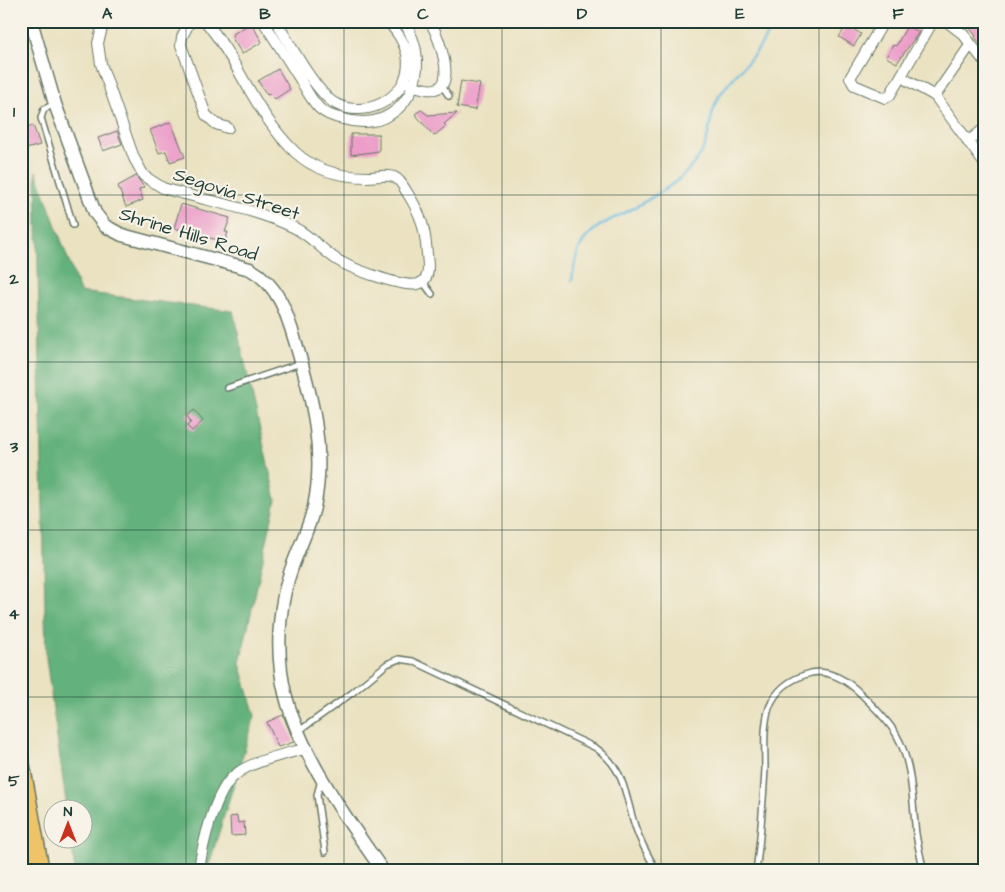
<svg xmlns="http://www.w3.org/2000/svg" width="1005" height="892" viewBox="0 0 1005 892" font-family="'Architects Daughter',sans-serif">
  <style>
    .forest { fill: #64b17b; stroke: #427758 }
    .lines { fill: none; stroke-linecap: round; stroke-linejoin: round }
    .stream { stroke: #68bde4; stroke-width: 2.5 }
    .building { fill: #ec9dc9 }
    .service-casing { stroke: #667765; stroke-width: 8 }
    .minor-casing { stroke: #667765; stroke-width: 12 }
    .tertiary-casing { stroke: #667765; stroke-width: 15 }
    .trunk-casing { stroke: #667765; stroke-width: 19 }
    .service { stroke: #fff; stroke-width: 5 }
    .minor { stroke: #fff; stroke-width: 10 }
    .tertiary { stroke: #fff; stroke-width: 12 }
    .trunk { stroke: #efc469; stroke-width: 16 }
    .grid { fill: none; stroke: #1f3d34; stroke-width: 1; stroke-opacity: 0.55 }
    .labels { text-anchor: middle; stroke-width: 4.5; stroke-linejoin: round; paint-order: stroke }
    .street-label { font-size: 19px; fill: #1f3d34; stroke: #f7f3e8 }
    .neatline { fill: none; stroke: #1f3d34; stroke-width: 2 }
    .grid-label { font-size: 16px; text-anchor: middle; font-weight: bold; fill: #1f3d34 }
  </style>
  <rect width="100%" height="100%" fill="#f7f3e8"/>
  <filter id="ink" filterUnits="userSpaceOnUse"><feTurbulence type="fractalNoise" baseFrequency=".02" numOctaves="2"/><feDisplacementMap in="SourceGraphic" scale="10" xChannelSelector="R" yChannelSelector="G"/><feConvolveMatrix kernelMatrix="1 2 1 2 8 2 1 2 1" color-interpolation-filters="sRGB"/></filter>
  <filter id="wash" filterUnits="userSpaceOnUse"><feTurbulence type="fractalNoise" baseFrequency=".0096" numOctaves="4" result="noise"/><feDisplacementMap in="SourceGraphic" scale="20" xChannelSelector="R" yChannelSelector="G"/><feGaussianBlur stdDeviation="1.12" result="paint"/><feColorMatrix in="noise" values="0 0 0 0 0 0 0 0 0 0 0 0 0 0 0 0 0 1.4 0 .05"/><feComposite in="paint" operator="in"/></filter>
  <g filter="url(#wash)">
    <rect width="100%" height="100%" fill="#eae2c1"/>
    <polygon class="forest" points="36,171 80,292 233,311 276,500 240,663 255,716 207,871 75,871 71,840 82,840 82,810 67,809 46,658"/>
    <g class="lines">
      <path class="stream" d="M572 280C574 269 575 256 580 247 590 227 609 221 628 211 645 202 664 191 679 179 690 169 702 156 706 142 711 127 710 113 718 98 735 70 762 56 772 21"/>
    </g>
    <g id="blocks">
      <g class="building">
        <polygon points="964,21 984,21 984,49 975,37 976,36"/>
        <polygon points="251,23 262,42 242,54 232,38 234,37 233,34"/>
        <polygon points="847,25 861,34 854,46 839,37"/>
        <polygon points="907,26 919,32 897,63 886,57 893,45 896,46"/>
        <polygon points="278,69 290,89 275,99 270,94 267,95 258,81"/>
        <polygon points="461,81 480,84 475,110 457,107"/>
        <polygon points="421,110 428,115 457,113 444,124 446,126 434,136 415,114"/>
        <polygon points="171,122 185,157 170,162 166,151 159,153 150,130"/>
        <polygon points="33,125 40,145 26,149 22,138 27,136 24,128"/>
        <polygon points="117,131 122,144 103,151 98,138"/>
        <polygon points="351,134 379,134 379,151 351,155"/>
        <polygon points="136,176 144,187 139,189 143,200 126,207 118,186"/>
        <polygon points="181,204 230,218 225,232 228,232 225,242 174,228"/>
        <polygon points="194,410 203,421 192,431 187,426 191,422 187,416"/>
        <polygon points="283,715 294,742 278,747 267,722"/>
        <polygon points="237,816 238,823 244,822 245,835 231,836 230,817"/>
      </g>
    </g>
  </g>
  <g filter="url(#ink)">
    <use href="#blocks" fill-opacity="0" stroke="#667765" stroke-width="1"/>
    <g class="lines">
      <g class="service-casing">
        <g id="service">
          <polyline points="442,86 449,96"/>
          <polyline points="55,104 44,109 41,118 73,225"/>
          <polyline points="423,282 432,294"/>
          <polyline points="227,388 301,363"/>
          <path d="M299 731 352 693 387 664 399 659 413 661 596 748C626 770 624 793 635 826 640 841 648 856 657 871"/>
          <polyline points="321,780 317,795 325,852"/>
          <path d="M756 871C761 837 763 803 765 769 765 749 763 727 769 708 776 689 792 678 811 673 829 669 848 681 861 694 873 706 887 719 896 734 913 763 912 801 916 834 918 846 921 859 924 871"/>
        </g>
      </g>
      <g class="minor-casing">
        <g id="minor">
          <path d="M104 21 98 43 101 64 134 158 144 176 163 188C206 201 253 208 293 227 310 235 321 249 336 259 349 268 403 288 418 284 431 280 428 265 427 254 425 229 422 216 408 194 404 188 401 180 394 177 386 174 376 177 368 177 341 177 314 170 295 152 256 115 239 61 205 21"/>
          <polyline points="190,21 182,37 181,45 206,115 216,124 228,128"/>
          <path d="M263 21C276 41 288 60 300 79 305 88 311 100 319 108 325 114 334 117 343 119 404 137 438 69 403 21"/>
          <path d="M276 21C288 41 317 95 336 104 370 121 415 93 407 54 404 41 396 31 388 21"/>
          <polyline points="884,21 850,78 854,85 885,98 890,95 933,21"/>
          <polyline points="946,21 963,34 984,61"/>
          <polyline points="901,77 935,96 984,163"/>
          <path d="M408 84C416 86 426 91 435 89 458 85 437 34 430 21"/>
          <polyline points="935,96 971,44"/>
          <polyline points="968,142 984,129"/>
          <path d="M199 871C202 845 215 791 235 775 251 761 287 754 307 748"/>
        </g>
      </g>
      <g class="tertiary-casing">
        <path id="tertiary" d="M31 21 55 104 95 213 105 226 122 235 250 269C279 285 287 314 296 344 312 397 326 451 314 507 309 529 298 549 291 570 280 601 277 639 281 671 289 741 344 815 383 871"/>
      </g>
      <g class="trunk-casing">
        <g id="trunk">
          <polyline points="21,762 41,871"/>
          <polyline points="21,851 25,871"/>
        </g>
      </g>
      <use href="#service" class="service"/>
      <use href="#minor" class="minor"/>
      <use href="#tertiary" class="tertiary"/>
      <use href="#trunk" class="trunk"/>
    </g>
  </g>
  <path class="grid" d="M186 21V871M344 21V871M502 21V871M661 21V871M819 21V871M21 195H984M21 362H984M21 530H984M21 697H984"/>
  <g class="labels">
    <g class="street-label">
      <text transform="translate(237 193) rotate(18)" y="7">Segovia Street</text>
      <text transform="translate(189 233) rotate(17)" y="7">Shrine Hills Road</text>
    </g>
  </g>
  <rect width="1005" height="892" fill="none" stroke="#f7f3e8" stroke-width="55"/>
  <g transform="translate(68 824)"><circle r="24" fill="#f7f3e8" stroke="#a1aaa0"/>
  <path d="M0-4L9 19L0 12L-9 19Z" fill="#c8321e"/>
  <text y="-8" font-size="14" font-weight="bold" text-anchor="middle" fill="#1f3d34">N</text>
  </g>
  <rect x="28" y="28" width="950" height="836" class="neatline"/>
  <g class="grid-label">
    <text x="107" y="19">A</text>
    <text x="265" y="19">B</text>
    <text x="423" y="19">C</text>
    <text x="582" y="19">D</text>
    <text x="740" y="19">E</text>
    <text x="898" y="19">F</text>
    <text x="14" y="117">1</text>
    <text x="14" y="284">2</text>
    <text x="14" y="452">3</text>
    <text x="14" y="619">4</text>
    <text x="14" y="786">5</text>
  </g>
</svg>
